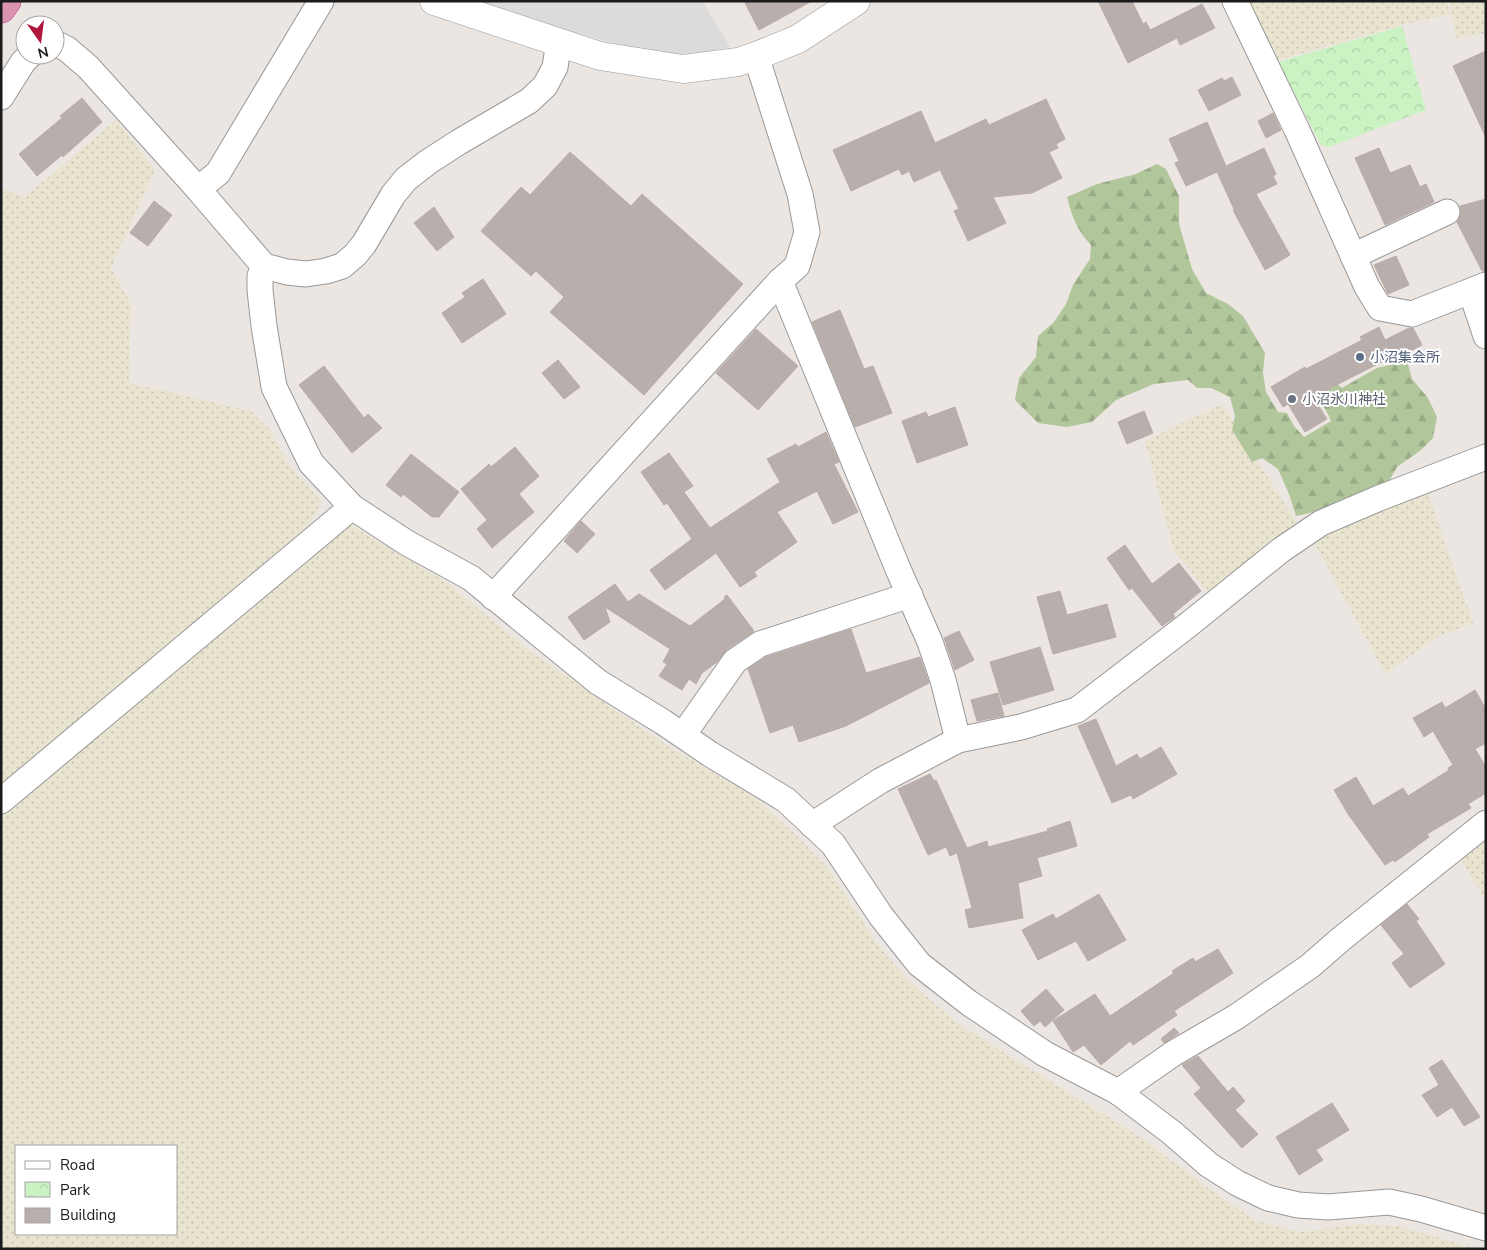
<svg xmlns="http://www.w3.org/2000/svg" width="1487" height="1250" viewBox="0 0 1487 1250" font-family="'Nunito Sans','Noto Sans JP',sans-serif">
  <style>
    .farmland { fill: url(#farmland-dots); fill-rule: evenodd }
    .forest { fill: url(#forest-firs) }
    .park { fill: url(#park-crowns) }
    .parking { fill: #dbdbdb }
    .building { fill: #b8aeac; stroke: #bbaba7 }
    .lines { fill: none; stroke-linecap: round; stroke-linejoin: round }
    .minor-casing { stroke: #989898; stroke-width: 27 }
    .tertiary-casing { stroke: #989898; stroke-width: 29 }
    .motorway-casing { stroke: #c03987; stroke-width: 29 }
    .minor { stroke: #fff; stroke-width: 25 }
    .tertiary { stroke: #fff; stroke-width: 28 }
    .motorway { stroke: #da93b1; stroke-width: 28 }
    .service-dot { fill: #5c6f8a; stroke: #fff; stroke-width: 2 }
    .worship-dot { fill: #6b7280; stroke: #fff; stroke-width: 2 }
    .labels { text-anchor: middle; stroke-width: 4; stroke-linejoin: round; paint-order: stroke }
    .service-label { font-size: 14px; fill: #4e5e75; stroke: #fff; text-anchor: start }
    .worship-label { font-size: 14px; fill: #5b616d; stroke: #fff; text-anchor: start }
  </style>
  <defs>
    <pattern id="farmland-dots" width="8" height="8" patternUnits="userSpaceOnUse" patternTransform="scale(1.25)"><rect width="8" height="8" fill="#e9e4cf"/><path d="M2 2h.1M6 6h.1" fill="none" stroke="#c7c3b1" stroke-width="1.8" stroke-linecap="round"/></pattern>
    <pattern id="forest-firs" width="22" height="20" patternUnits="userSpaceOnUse" patternTransform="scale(1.25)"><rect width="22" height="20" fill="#b2c69c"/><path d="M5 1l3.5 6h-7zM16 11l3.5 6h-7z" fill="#98aa86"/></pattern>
    <pattern id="park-crowns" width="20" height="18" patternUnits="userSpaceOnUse" patternTransform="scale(1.25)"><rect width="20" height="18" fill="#cbf2c3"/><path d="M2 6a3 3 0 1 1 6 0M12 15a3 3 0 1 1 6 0" fill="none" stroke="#aecfa7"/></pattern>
  </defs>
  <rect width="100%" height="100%" fill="#ece6e2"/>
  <g class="farmland">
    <polygon points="1249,1 1447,1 1450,14 1401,25 1278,60"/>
    <polygon points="1450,1 1486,1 1486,33 1456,38"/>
    <polygon points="116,120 155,170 111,268 131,304 129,383 251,411 268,428 293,471 322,502 309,525 1,785 1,189 25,197"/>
    <polygon points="1222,404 1298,525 1209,593 1174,551 1145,441"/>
    <polygon points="1428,494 1473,623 1438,637 1385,674 1314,542 1356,521"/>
    <path d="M347 523 446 582 531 652 665 744 754 797 795 834 827 867 877 944 909 981 957 1023 1142 1138 1219 1196 1257 1221 1300 1232 1361 1224 1400 1226 1475 1249H1V819ZM16 1146H176V1234H16Z"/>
    <polygon points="1486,835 1486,901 1459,856"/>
  </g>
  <path class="forest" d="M1157 164 1166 169 1179 196V224L1192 269 1206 293 1228 304 1243 316 1265 353 1263 373 1266 392 1278 412 1287 413 1294 426 1304 437 1331 421C1323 402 1311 393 1329 377L1342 388 1377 368 1407 361 1412 379 1428 398 1437 417 1433 438 1421 450 1397 467 1388 483 1368 492 1340 500 1318 511 1296 516 1289 494 1278 469 1262 458 1252 462 1232 430 1235 416 1230 397 1211 388H1197L1188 380 1154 384 1116 400 1092 422 1067 427 1038 423 1015 400 1019 378 1036 357 1038 336 1054 322 1066 304 1073 285 1090 259 1091 245C1077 230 1072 217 1067 197L1097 184 1136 174Z"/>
  <polygon class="park" points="1402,26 1426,110 1329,147 1321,145 1278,62"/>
  <polygon class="parking" points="475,1 702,1 730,47 701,53 673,54 633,48 564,30"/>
  <g class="building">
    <polygon points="744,1 812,1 759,30"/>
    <polygon points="1098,1 1132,1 1143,24 1146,22 1150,30 1202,4 1215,28 1180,45 1177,38 1128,63"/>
    <polygon points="1486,51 1486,138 1453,66"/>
    <polygon points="1232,77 1241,95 1209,111 1198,90 1222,78 1224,81"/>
    <polygon points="82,98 102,122 63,157 62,155 37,176 19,154 62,118 60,116"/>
    <polygon points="1046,99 1065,139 1056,144 1058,148 1049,152 1062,178 1032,193 993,197 1006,223 968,241 954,211 959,209 940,170 914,182 909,171 902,175 899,169 851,191 833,150 921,111 935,143 986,119 989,125"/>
    <polygon points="1273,113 1281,130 1266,138 1258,121"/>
    <polygon points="1207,122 1226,166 1264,148 1276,174 1273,176 1277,184 1256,194 1290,255 1265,270 1233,210 1234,209 1217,172 1186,186 1175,163 1179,161 1169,139"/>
    <polygon points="1379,148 1390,173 1410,165 1420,187 1426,184 1434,202 1385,225 1355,158"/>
    <polygon points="570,152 631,206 642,194 743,284 644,395 550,312 564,297 536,271 531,276 481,231 521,187 530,195"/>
    <polygon points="1486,199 1486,271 1482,271 1457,222 1461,214 1460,206"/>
    <polygon points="154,201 172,215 148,246 130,233"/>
    <polygon points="434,207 454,237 437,251 414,223"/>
    <polygon points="1396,256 1409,285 1388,294 1374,265"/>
    <polygon points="483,279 506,314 462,343 442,313 465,297 462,293"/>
    <polygon points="840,310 864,369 873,366 892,413 855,427 812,322"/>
    <polygon points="1379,327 1385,340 1409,328 1413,328 1422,345 1397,358 1395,355 1313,397 1327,419 1305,432 1288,404 1283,407 1271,387 1305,367 1306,369 1362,340 1360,337"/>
    <polygon points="756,329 798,366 758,410 716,373"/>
    <polygon points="558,360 580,387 564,399 542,373"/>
    <polygon points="324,366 364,418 368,414 382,428 352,453 299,385"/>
    <polygon points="955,407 968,445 917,463 902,421 926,412 928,417"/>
    <polygon points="1144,411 1153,433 1127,444 1118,422"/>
    <polygon points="826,432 839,462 834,464 858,512 833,524 817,491 777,512 797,542 754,572 757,576 740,587 716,553 665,590 650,570 692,539 667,503 664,505 641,472 669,453 693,486 684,492 710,528 780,482 767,459 796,444 798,447"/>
    <polygon points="515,447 539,476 519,494 534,512 492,548 477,529 487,520 461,489 489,464 491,467"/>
    <polygon points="411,454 459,492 439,517 432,517 403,494 401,497 386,485"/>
    <polygon points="581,521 595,534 577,553 564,541"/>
    <polygon points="1125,545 1152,584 1179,563 1201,591 1173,614 1175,617 1162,626 1132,588 1129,590 1107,558"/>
    <polygon points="615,584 628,602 639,594 690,626 725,599 724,597 727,595 754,631 727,649 717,662 702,673 696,684 689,679 682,690 659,676 667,664 663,662 670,649 605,607 610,622 584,640 568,617"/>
    <polygon points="1060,591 1067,615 1107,604 1116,637 1053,654 1037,597"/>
    <polygon points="851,629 866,673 920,657 929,683 846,726 799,742 793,725 770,733 748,669 766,657"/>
    <polygon points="959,631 974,660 955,670 944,638"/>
    <polygon points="1040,647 1054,690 1003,705 990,662"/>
    <polygon points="1475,690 1486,709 1486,743 1475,749 1486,767 1486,793 1468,804 1471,808 1427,834 1429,837 1395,862 1393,860 1385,865 1348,814 1334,790 1356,777 1373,806 1403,788 1408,796 1449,770 1448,768 1453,765 1433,731 1424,737 1413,718 1442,702 1445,708"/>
    <polygon points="998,693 1004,716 977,721 971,700"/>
    <polygon points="1096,719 1116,766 1137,754 1140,759 1161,747 1177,774 1133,799 1131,795 1112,803 1078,726"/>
    <polygon points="930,774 934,781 936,780 967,848 987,841 988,847 1048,831 1047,829 1070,821 1077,846 1037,858 1042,876 1018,883 1023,918 969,928 965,910 972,908 957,853 950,856 946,847 928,855 898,789"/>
    <polygon points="1099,894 1126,940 1088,961 1076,941 1038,960 1022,930 1053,914 1056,919"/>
    <polygon points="1407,904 1419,919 1416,921 1445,964 1410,988 1392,963 1404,954 1381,925"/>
    <polygon points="1218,949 1233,973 1174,1011 1177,1015 1133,1045 1130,1041 1101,1065 1084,1045 1073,1052 1053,1021 1095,994 1110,1016 1174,973 1172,971 1193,958 1195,962"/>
    <polygon points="1046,989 1064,1010 1045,1027 1040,1021 1034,1026 1021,1011"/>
    <polygon points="1174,1028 1179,1033 1164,1043 1161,1039"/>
    <polygon points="1198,1056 1228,1092 1233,1087 1245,1101 1235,1110 1258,1134 1242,1148 1194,1094 1201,1088 1182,1065"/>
    <polygon points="1442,1060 1480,1117 1464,1126 1452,1107 1437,1117 1422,1095 1439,1085 1429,1068"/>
    <polygon points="1332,1103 1349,1130 1316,1150 1323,1160 1299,1175 1276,1137"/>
  </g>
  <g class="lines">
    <g class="minor-casing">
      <g id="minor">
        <polyline points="1235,1 1297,130 1367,287 1380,308 1412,314 1486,285"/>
        <polyline points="55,43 67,49 88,67 198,189 264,266 287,272 306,274 326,271 342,266 355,255 364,244 393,195 406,179 428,162 459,142 529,101 545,86 555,67 559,42"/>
        <polyline points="1,97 23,62 30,55"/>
        <polyline points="198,189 218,173 321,1"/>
        <polyline points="1353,256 1447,212"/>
        <polyline points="264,266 260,276 260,290 264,326 274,387 311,463 352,507 407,543 471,578 598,682 663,722 710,754 786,800 833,844 881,916 919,964 969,1003 1045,1054 1118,1092 1171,1132 1209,1165 1237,1183 1268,1198 1298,1205 1328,1207 1389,1202 1421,1209 1486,1228"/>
        <polyline points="780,281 898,569 930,642 943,680 958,740"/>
        <polyline points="1471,291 1486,336"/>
        <polyline points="493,597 780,281 797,266 807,232 800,194 756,56"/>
        <polyline points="683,735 735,661 760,644 910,595"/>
        <polyline points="1,801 352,507"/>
        <polyline points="812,825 880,781 958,740 1021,727 1077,710 1188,625 1281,550 1321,523 1377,499 1486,457"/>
        <polyline points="1118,1092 1174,1053 1236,1017 1310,966 1341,939 1486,823"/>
      </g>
    </g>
    <g class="tertiary-casing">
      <polyline id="tertiary" points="434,1 600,56 683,69 738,62 756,56 798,39 856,1"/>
    </g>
    <g class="motorway-casing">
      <polyline id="motorway" points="1,9 7,1"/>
    </g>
    <use href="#minor" class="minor"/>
    <use href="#tertiary" class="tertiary"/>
    <use href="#motorway" class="motorway"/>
  </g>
  <circle class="service-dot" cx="1360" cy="357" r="5"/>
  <circle class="worship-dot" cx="1292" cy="399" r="5"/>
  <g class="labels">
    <g class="service-label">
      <text x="1370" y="362">小沼集会所</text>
    </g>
    <g class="worship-label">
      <text x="1302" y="404">小沼氷川神社</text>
    </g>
  </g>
  <rect width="1487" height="1250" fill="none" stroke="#1b1b1b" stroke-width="5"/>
  <rect x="15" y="1145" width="162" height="90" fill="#ffffff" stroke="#a4a4a4"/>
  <rect x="25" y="1161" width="25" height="8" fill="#ffffff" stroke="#a4a4a4"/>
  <text x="60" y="1170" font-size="15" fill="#1b1b1b">Road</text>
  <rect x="25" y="1182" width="25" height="15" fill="url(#park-crowns)" stroke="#a4a4a4"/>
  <text x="60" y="1195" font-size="15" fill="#1b1b1b">Park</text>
  <rect x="25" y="1208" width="25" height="15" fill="#b8aeac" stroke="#a4a4a4"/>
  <text x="60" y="1220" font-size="15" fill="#1b1b1b">Building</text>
  <g transform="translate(40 40) rotate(166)"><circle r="24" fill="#ffffff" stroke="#a4a4a4"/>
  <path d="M0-4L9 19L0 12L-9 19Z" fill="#af183c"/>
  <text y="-8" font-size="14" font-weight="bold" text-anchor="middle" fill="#1b1b1b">N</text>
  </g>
</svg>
